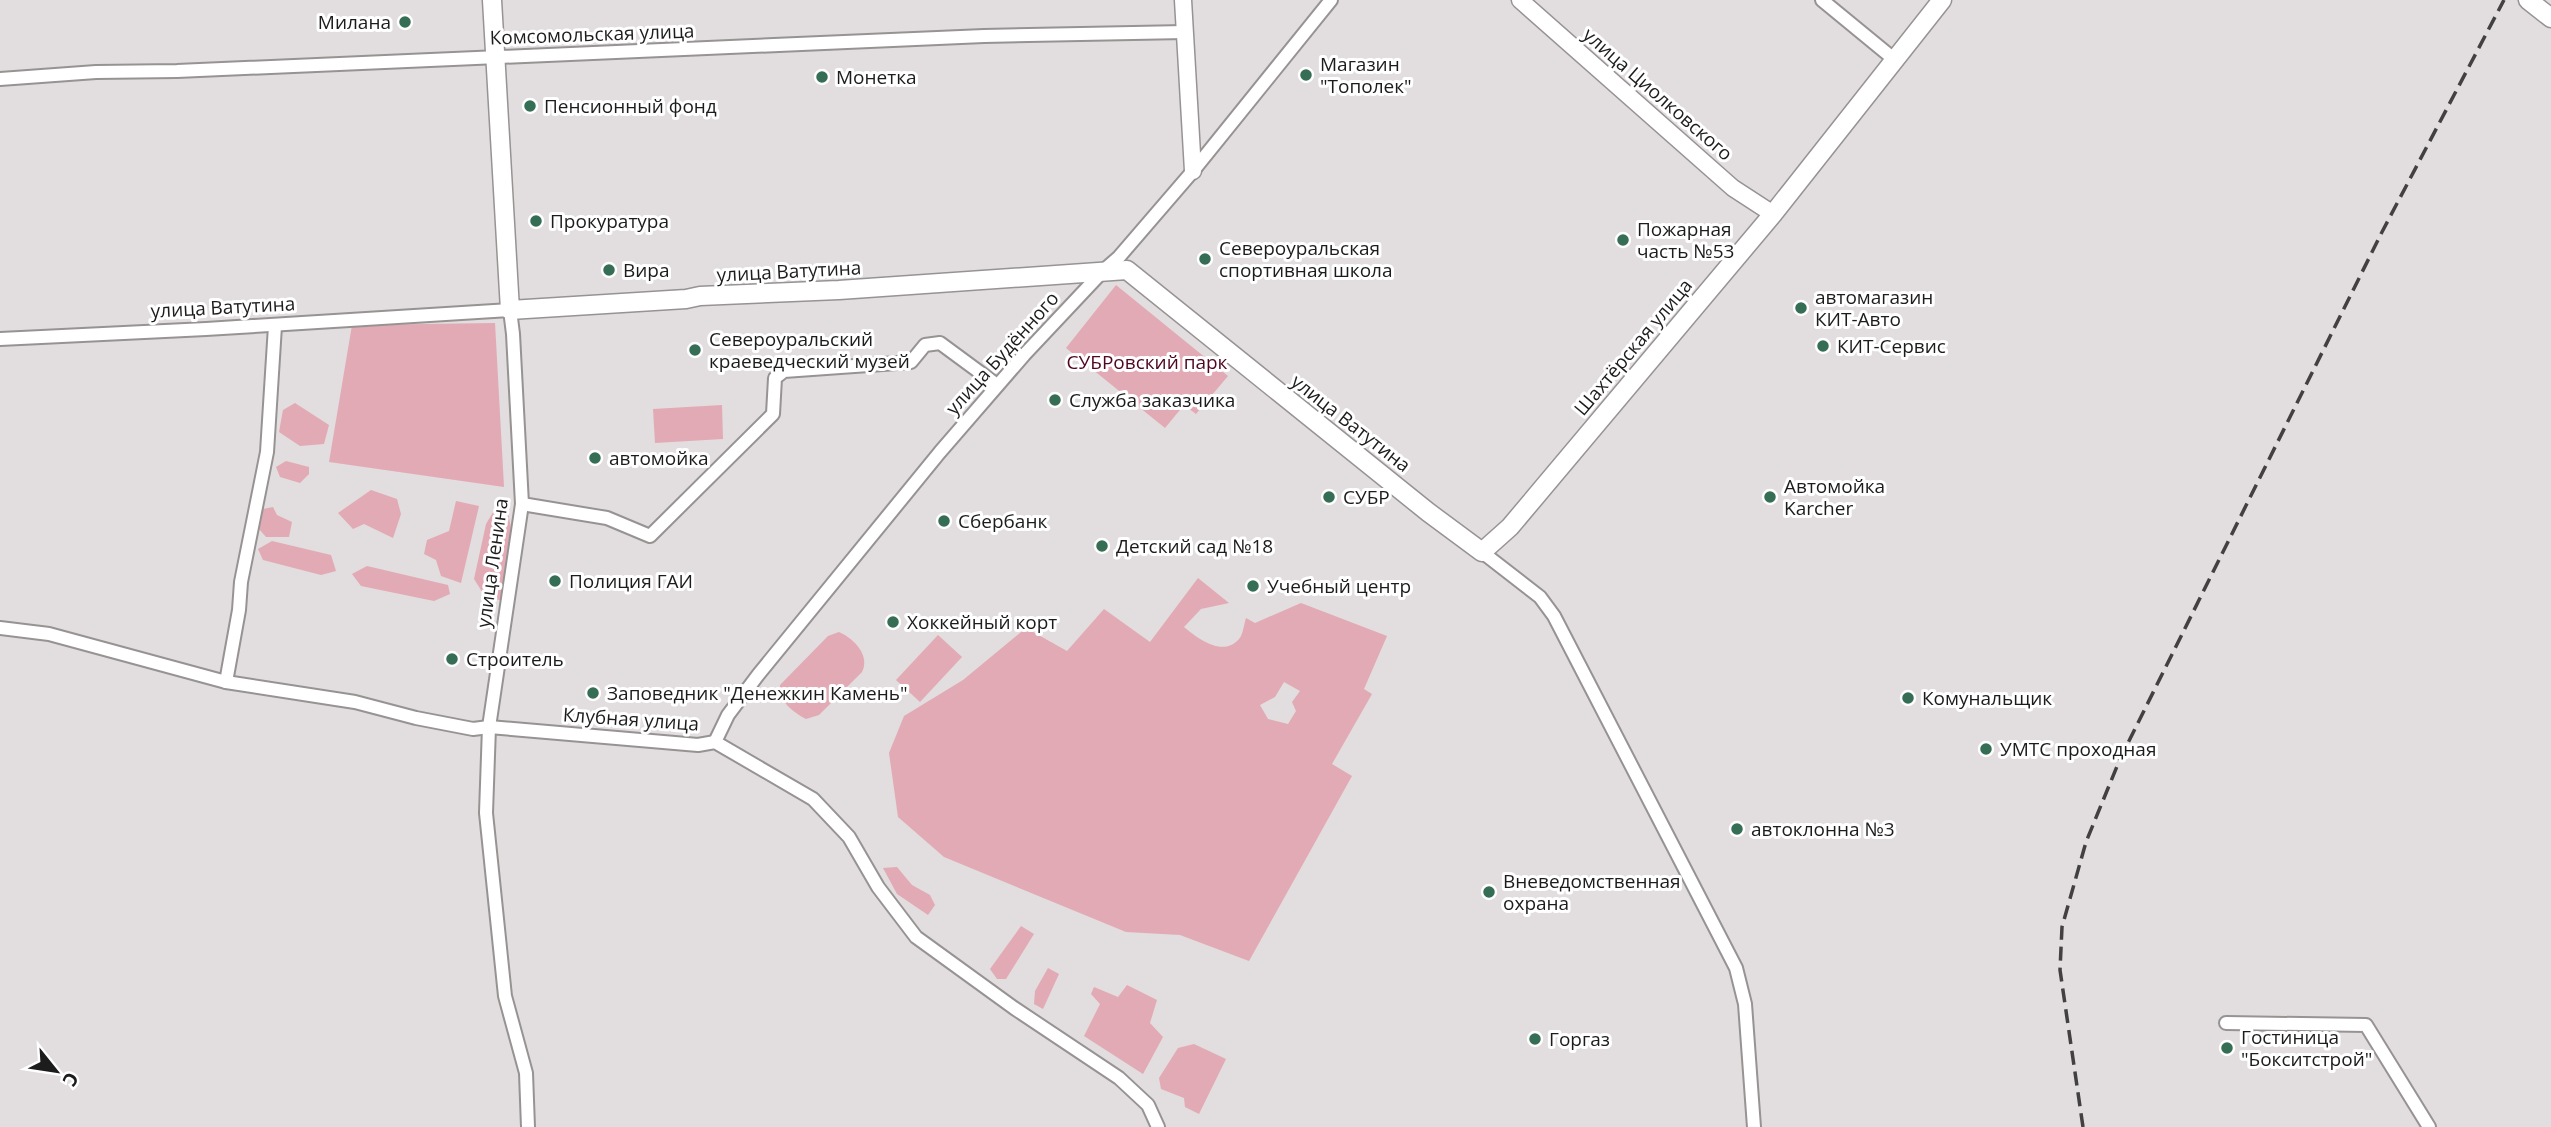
<svg xmlns="http://www.w3.org/2000/svg" width="2551" height="1127" viewBox="0 0 2551 1127" font-family="'Open Sans',sans-serif">
  <style>
    .green { fill: #e2aab4; fill-rule: evenodd }
    .lines { fill: none; stroke-linecap: round; stroke-linejoin: round }
    .minor-casing { stroke: #979393; stroke-width: 16 }
    .tertiary-casing { stroke: #979393; stroke-width: 19 }
    .secondary-casing { stroke: #979393; stroke-width: 21 }
    .minor { stroke: #fff; stroke-width: 12 }
    .tertiary { stroke: #fff; stroke-width: 16 }
    .secondary { stroke: #fff; stroke-width: 18 }
    .rail { stroke: #424040; stroke-width: 3.5; stroke-dasharray: 14 7; stroke-linecap: butt }
    .poi-dot { fill: #356d55; stroke: #fff; stroke-width: 2.5 }
    .labels { text-anchor: middle; stroke-width: 6; stroke-linejoin: round; paint-order: stroke }
    .poi-label { font-size: 19px; fill: #1d1c1c; stroke: #fff; text-anchor: start }
    .street-label { font-size: 19px; fill: #1d1c1c; stroke: #fff }
    .park-label { font-size: 19px; fill: #4f0620; stroke: #fff }
  </style>
  <rect width="100%" height="100%" fill="#e2ddde"/>
  <g class="green">
    <polygon points="1116,285 1228,376 1196,414 1184,405 1165,428 1066,348"/>
    <polygon points="495,323 504,487 329,462 352,325"/>
    <polygon points="295,403 329,425 324,444 300,446 279,432 283,410"/>
    <polygon points="722,405 723,439 655,443 653,409"/>
    <polygon points="286,461 309,467 309,474 300,483 280,477 276,467"/>
    <polygon points="371,490 397,499 401,514 393,538 364,524 353,529 338,513"/>
    <polygon points="456,501 479,506 461,583 441,576 436,560 424,554 427,540 449,531"/>
    <polygon points="273,507 277,515 292,522 289,537 266,537 259,529 263,509"/>
    <polygon points="495,509 508,512 512,534 500,600 486,598 474,579 486,524"/>
    <polygon points="272,541 331,555 336,571 321,575 263,560 258,549"/>
    <polygon points="367,566 448,585 450,594 434,601 361,586 352,574"/>
    <path d="M1198 578 1229 603 1201 609 1184 627C1197 638 1223 658 1239 639 1243 635 1244 624 1246 618L1255 623 1301 603 1387 636 1364 689 1372 694 1332 764 1352 776 1249 961 1180 935 1126 932 944 857 898 817 889 753 904 716 963 680 1026 628 1067 651 1104 609 1150 642ZM1284 682 1300 691 1292 702 1296 711 1288 724 1268 719 1260 705 1275 697Z"/>
    <path d="M839 632C855 639 870 656 862 672L819 715 806 719C793 712 778 701 780 685L828 636Z"/>
    <polygon points="938,635 962,657 920,702 896,680"/>
    <polygon points="897,867 912,885 930,895 935,905 928,915 897,894 883,868"/>
    <polygon points="1021,926 1034,934 1006,979 997,979 990,969"/>
    <polygon points="1048,968 1059,974 1043,1009 1034,1004 1035,991"/>
    <polygon points="1127,985 1157,1000 1150,1023 1163,1037 1143,1074 1084,1036 1100,1004 1091,994 1094,987 1118,997"/>
    <polygon points="1194,1044 1226,1059 1199,1114 1185,1107 1184,1098 1161,1089 1159,1078 1178,1048"/>
  </g>
  <g class="lines">
    <g class="minor-casing">
      <g id="minor">
        <polyline points="1822,0 1895,60"/>
        <polyline points="0,79 96,72 177,71 984,36 1185,32"/>
        <polyline points="0,339 206,329 510,310 513,334 522,504 489,727 486,813 505,996 526,1073 528,1127"/>
        <polyline points="522,504 607,518 650,536 773,414 775,378 784,371 911,362 925,345 940,343 997,385"/>
        <polyline points="1482,552 1540,597 1554,616 1736,968 1745,1004 1754,1127"/>
        <polyline points="0,628 49,634 226,682 355,702 416,718 473,729 489,727 698,745 715,742 813,799 849,837 878,887 916,937 1014,1008 1119,1078 1148,1105 1158,1127"/>
        <polyline points="226,682 239,610 241,582 267,452 275,326"/>
        <polyline points="715,742 728,715 758,675 940,452 1024,355 1103,271 1119,257 1193,171 1331,0"/>
        <polyline points="2226,1023 2366,1025 2429,1127"/>
      </g>
    </g>
    <g class="tertiary-casing">
      <g id="tertiary">
        <polyline points="1183,0 1193,171"/>
        <polyline points="1520,0 1733,188 1773,214"/>
      </g>
    </g>
    <g class="secondary-casing">
      <g id="secondary">
        <polyline points="492,0 510,310 686,299 700,296 839,290 1127,270 1428,512 1482,552 1510,527 1773,214 1942,0"/>
        <polyline points="2528,0 2551,18"/>
      </g>
    </g>
    <use href="#minor" class="minor"/>
    <use href="#tertiary" class="tertiary"/>
    <use href="#secondary" class="secondary"/>
    <polyline class="rail" points="2083,1127 2060,970 2062,927 2086,842 2120,759 2382,232 2504,0"/>
  </g>
  <g class="poi-dot">
    <circle cx="405" cy="22" r="7"/>
    <circle cx="1306" cy="75" r="7"/>
    <circle cx="822" cy="77" r="7"/>
    <circle cx="530" cy="106" r="7"/>
    <circle cx="536" cy="221" r="7"/>
    <circle cx="1623" cy="240" r="7"/>
    <circle cx="1205" cy="259" r="7"/>
    <circle cx="609" cy="270" r="7"/>
    <circle cx="1801" cy="308" r="7"/>
    <circle cx="1823" cy="346" r="7"/>
    <circle cx="695" cy="350" r="7"/>
    <circle cx="1055" cy="400" r="7"/>
    <circle cx="595" cy="458" r="7"/>
    <circle cx="1329" cy="497" r="7"/>
    <circle cx="1770" cy="497" r="7"/>
    <circle cx="944" cy="521" r="7"/>
    <circle cx="1102" cy="546" r="7"/>
    <circle cx="555" cy="581" r="7"/>
    <circle cx="1253" cy="586" r="7"/>
    <circle cx="893" cy="622" r="7"/>
    <circle cx="452" cy="659" r="7"/>
    <circle cx="593" cy="693" r="7"/>
    <circle cx="1908" cy="698" r="7"/>
    <circle cx="1986" cy="749" r="7"/>
    <circle cx="1737" cy="829" r="7"/>
    <circle cx="1489" cy="892" r="7"/>
    <circle cx="1535" cy="1039" r="7"/>
    <circle cx="2227" cy="1048" r="7"/>
  </g>
  <g class="labels">
    <g class="poi-label">
      <text x="391" y="29" text-anchor="end">Милана</text>
      <text x="1320" y="71">Магазин<tspan x="1320" dy="22">"Тополек"</tspan></text>
      <text x="836" y="84">Монетка</text>
      <text x="544" y="113">Пенсионный фонд</text>
      <text x="550" y="228">Прокуратура</text>
      <text x="1637" y="236">Пожарная<tspan x="1637" dy="22">часть №53</tspan></text>
      <text x="1219" y="255">Североуральская<tspan x="1219" dy="22">спортивная школа</tspan></text>
      <text x="623" y="277">Вира</text>
      <text x="1815" y="304">автомагазин<tspan x="1815" dy="22">КИТ-Авто</tspan></text>
      <text x="709" y="346">Североуральский<tspan x="709" dy="22">краеведческий музей</tspan></text>
      <text x="1837" y="353">КИТ-Сервис</text>
      <text x="1069" y="407">Служба заказчика</text>
      <text x="609" y="465">автомойка</text>
      <text x="1784" y="493">Автомойка<tspan x="1784" dy="22">Karcher</tspan></text>
      <text x="1343" y="504">СУБР</text>
      <text x="958" y="528">Сбербанк</text>
      <text x="1116" y="553">Детский сад №18</text>
      <text x="569" y="588">Полиция ГАИ</text>
      <text x="1267" y="593">Учебный центр</text>
      <text x="907" y="629">Хоккейный корт</text>
      <text x="466" y="666">Строитель</text>
      <text x="607" y="700">Заповедник "Денежкин Камень"</text>
      <text x="1922" y="705">Комунальщик</text>
      <text x="2000" y="756">УМТС проходная</text>
      <text x="1751" y="836">автоклонна №3</text>
      <text x="1503" y="888">Вневедомственная<tspan x="1503" dy="22">охрана</tspan></text>
      <text x="2241" y="1044">Гостиница<tspan x="2241" dy="22">"Бокситстрой"</tspan></text>
      <text x="1549" y="1046">Горгаз</text>
    </g>
    <g class="street-label">
      <text transform="translate(592 34) rotate(-2)" y="7">Комсомольская улица</text>
      <text transform="translate(1658 94) rotate(41)" y="7">улица Циолковского</text>
      <text transform="translate(789 271) rotate(-3)" y="7">улица Ватутина</text>
      <text transform="translate(223 307) rotate(-3)" y="7">улица Ватутина</text>
      <text transform="translate(1633 347) rotate(-50)" y="7">Шахтёрская улица</text>
      <text transform="translate(1002 353) rotate(-48)" y="7">улица Будённого</text>
      <text transform="translate(1351 423) rotate(38)" y="7">улица Ватутина</text>
      <text transform="translate(492 563) rotate(-82)" y="7">улица Ленина</text>
      <text transform="translate(631 719) rotate(4)" y="7">Клубная улица</text>
    </g>
    <g class="park-label">
      <text x="1147" y="369">СУБРовский парк</text>
    </g>
  </g>
  <g transform="translate(56 1071) rotate(120)" stroke="#ffffff" stroke-width="5" paint-order="stroke">
  <path d="M0-5L12 26L0 18L-12 26Z" fill="#1d1c1c"/>
  <text y="-10" font-size="19" font-weight="bold" text-anchor="middle" fill="#1d1c1c">С</text>
  </g>
</svg>
